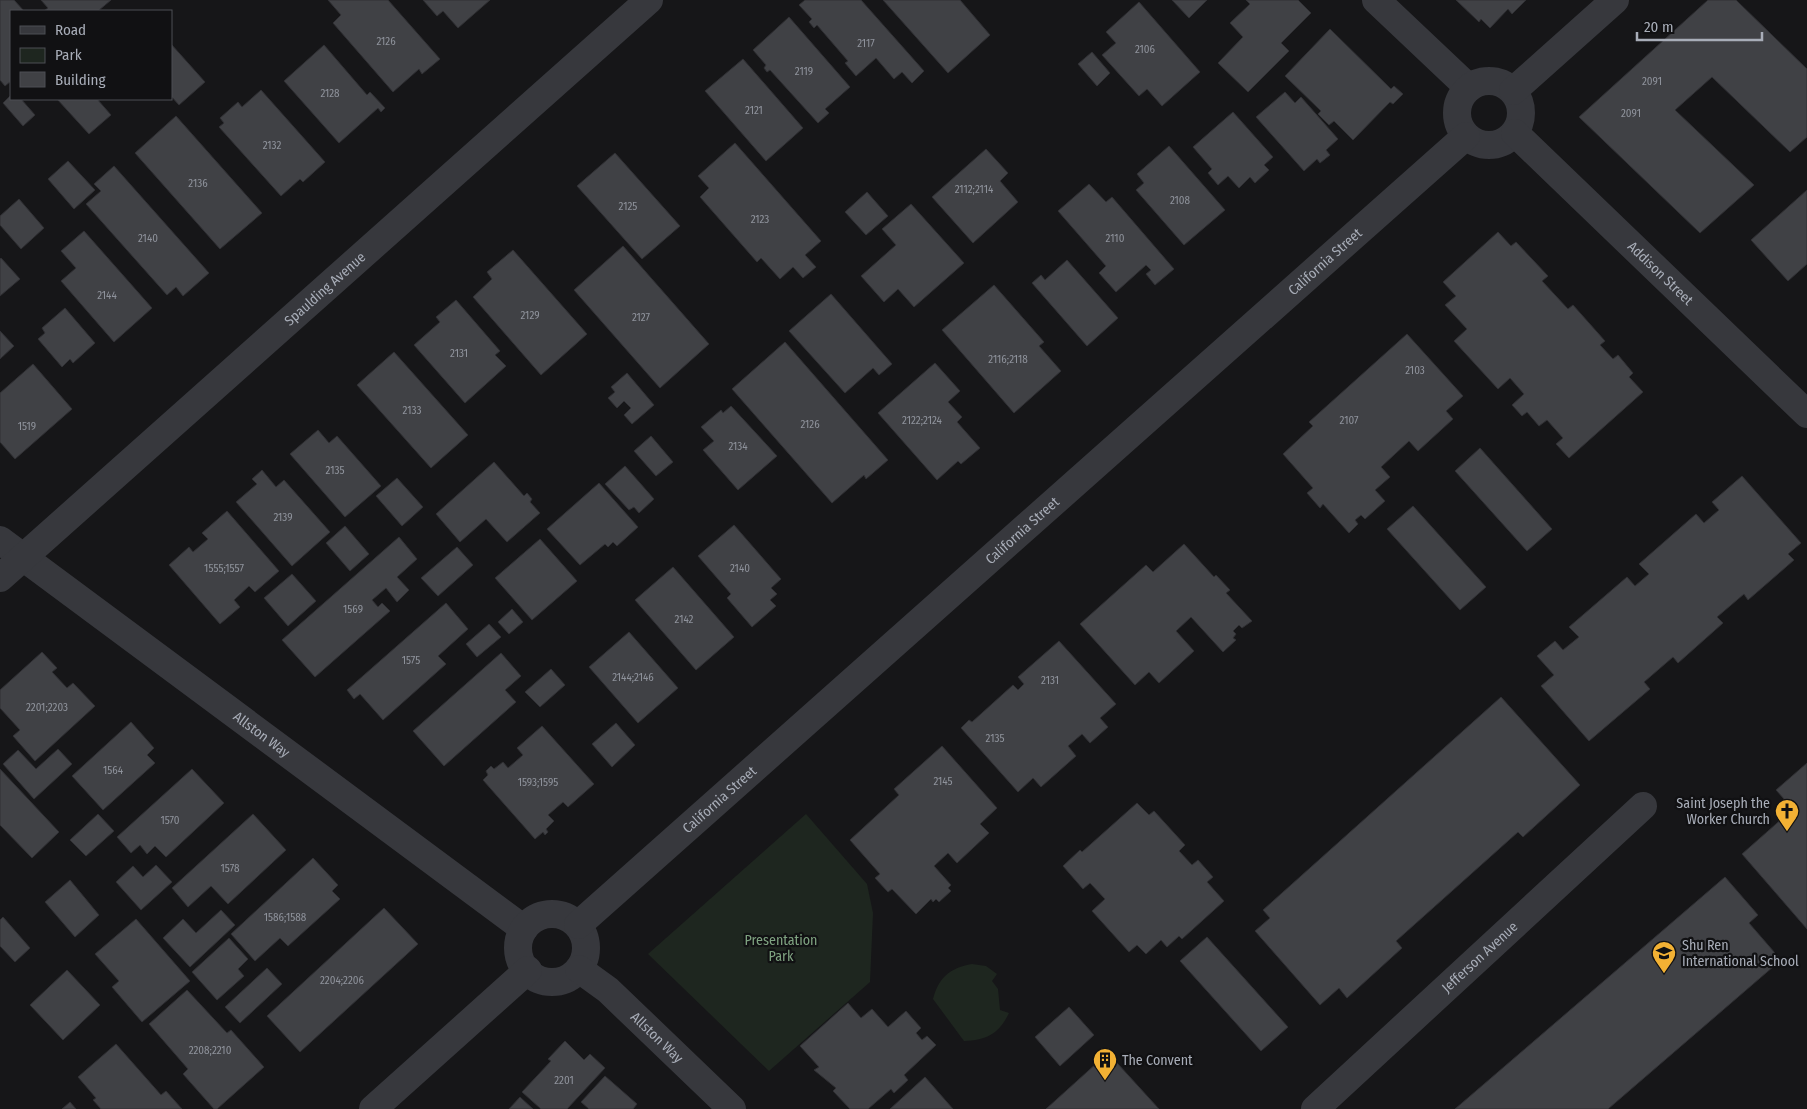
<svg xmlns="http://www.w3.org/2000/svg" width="1807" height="1109" viewBox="0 0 1807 1109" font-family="'Fira Sans Condensed',sans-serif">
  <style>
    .green { fill: #1e261f }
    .building { fill: #404145; stroke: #303034 }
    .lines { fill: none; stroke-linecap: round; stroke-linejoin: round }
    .street { stroke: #37383d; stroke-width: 28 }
    .labels { text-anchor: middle; stroke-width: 4.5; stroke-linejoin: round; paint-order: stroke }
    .number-label { font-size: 11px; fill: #8e929b }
    .street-label { font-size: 14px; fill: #a8adb8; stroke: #111113 }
    .poi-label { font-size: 14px; fill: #a8adb8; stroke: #111113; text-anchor: start }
    .park-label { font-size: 14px; fill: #7fa381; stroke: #111113 }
  </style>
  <rect width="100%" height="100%" fill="#161618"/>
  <g class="green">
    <polygon points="806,814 867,884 873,913 870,982 769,1071 648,954"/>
    <path d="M972 964 986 966 997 974 992 981 998 989 1000 1010 1009 1013C999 1034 987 1040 964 1041L933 999C939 977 950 968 972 964Z"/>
  </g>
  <g class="building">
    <polygon points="0,0 14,0 24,11 11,11 11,81 5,86 0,80"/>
    <polygon points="41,0 111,0 98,11 44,11 48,8"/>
    <polygon points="328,0 388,0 440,59 422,74 419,69 393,92 333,23 341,15"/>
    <polygon points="423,0 490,0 458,28 443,11 437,16"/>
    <polygon points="805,0 861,0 924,71 912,83 902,72 894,79 876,58 856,76 845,63 848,61 817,25 814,28 809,22 812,19 799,5"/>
    <polygon points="883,0 960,0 990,35 948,73"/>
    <polygon points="1172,0 1207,0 1189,18"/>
    <polygon points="1246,0 1298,0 1311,13 1281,43 1289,51 1248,92 1218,63 1243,37 1230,23 1250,4"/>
    <polygon points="1456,0 1526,0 1512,14 1508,9 1490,28 1481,19 1479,22"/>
    <polygon points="1708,0 1736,0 1807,69 1807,137 1790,152 1712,77 1675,110 1754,185 1700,233 1579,117"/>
    <polygon points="1139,2 1200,72 1162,106 1147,89 1139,96 1102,55 1116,43 1106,32"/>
    <polygon points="789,17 850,87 825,109 829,113 818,123 770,70 767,72 764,68 766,65 753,50"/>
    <polygon points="1330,29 1391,89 1394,86 1403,94 1393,104 1390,102 1353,140 1334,121 1329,125 1318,114 1321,111 1285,76"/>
    <polygon points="171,44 205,82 179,105 171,96"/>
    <polygon points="324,45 367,95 370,92 385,108 381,112 378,108 339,143 284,81"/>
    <polygon points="1092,52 1110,73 1097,86 1078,64"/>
    <polygon points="743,59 803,128 766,161 705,91"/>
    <polygon points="261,90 325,162 303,182 300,179 281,196 219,127 224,123 220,118 238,102 242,107"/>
    <polygon points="1285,92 1295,103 1301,97 1338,139 1326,150 1330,155 1320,163 1317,159 1304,171 1256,117"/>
    <polygon points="11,95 11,99 21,99 35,115 23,126 3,103"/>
    <polygon points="57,99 97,99 111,115 89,134"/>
    <polygon points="1233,112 1273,157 1264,165 1269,170 1255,183 1250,177 1239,188 1228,176 1218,185 1208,173 1212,169 1193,147"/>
    <polygon points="176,116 262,213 220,249 135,153"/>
    <polygon points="735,143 821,241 805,255 816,267 803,278 793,267 780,279 761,258 757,262 700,197 709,188 698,176"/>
    <polygon points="1169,146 1225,210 1184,245 1136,190 1144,183 1137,174"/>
    <polygon points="986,149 1008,173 1000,181 1018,202 973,243 932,197"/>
    <polygon points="615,153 680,226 642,259 577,186"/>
    <polygon points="68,161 95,190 74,209 48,179"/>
    <polygon points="114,166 209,273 183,296 176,287 167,295 86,204 101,191 94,184"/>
    <polygon points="1089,184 1106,202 1112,197 1174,269 1155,285 1146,274 1151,270 1146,265 1116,292 1099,273 1106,266 1058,211"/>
    <polygon points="1807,190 1807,264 1788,281 1751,240"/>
    <polygon points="867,192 888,216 866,235 845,212"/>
    <polygon points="19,199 44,228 21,249 0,225 0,216"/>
    <polygon points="911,204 964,263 914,307 898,289 884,302 861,276 896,245 882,229"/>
    <polygon points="84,231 152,308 114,342 61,281 76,268 61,251"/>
    <polygon points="1498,232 1511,246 1516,242 1548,276 1542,281 1568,309 1573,305 1605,341 1600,345 1613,359 1618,355 1633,373 1629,377 1643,392 1569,458 1556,444 1563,438 1547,420 1539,426 1527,412 1522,416 1512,405 1524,394 1510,378 1498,389 1454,341 1467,329 1445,305 1456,296 1443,282"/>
    <polygon points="623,246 709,344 660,388 574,290"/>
    <polygon points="513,250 587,334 541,375 473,297 492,279 487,272"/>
    <polygon points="1,258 20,279 0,296 0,259"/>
    <polygon points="1067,260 1118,318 1087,346 1032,283 1041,275 1045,280"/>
    <polygon points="994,285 1044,342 1039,346 1061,371 1014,413 942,330"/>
    <polygon points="831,294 892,364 879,375 873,368 845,393 789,331"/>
    <polygon points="456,300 500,351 495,355 506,366 465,403 414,345 440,322 436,317"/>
    <polygon points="65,308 95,343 73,363 70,359 62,367 38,339 45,333 42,328"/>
    <polygon points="0,331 14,346 0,359"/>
    <polygon points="1407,334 1463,396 1446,411 1453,419 1418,451 1409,441 1381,467 1390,477 1375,490 1385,501 1365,519 1361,515 1355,520 1358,524 1349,533 1323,504 1320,508 1307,493 1313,488 1283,454 1313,426 1309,422"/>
    <polygon points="785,342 888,460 866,479 864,475 832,503 732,389"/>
    <polygon points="394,352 468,435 431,468 357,385"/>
    <polygon points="935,363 960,391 948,402 962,417 957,422 980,448 961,464 958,461 937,480 878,413"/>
    <polygon points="33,364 72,409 15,459 0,442 0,393"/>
    <polygon points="627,373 654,405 632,424 624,415 631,408 624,401 617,408 608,398 615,392 611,387"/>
    <polygon points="731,406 777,456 738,490 703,450 714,441 701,427 721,410 723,413"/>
    <polygon points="318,430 329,443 337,436 381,486 345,517 290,454"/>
    <polygon points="651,436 673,462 656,476 634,451"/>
    <polygon points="1480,448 1552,529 1527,551 1455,471"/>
    <polygon points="494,462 524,496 527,493 532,499 530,502 540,513 507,542 486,519 460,542 436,514"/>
    <polygon points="625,466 654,499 639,513 634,507 629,510 605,484"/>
    <polygon points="262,470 276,487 284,480 330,532 292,566 236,502 257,484 252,479"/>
    <polygon points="1742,476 1801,543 1788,554 1794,560 1748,600 1744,594 1717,617 1723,623 1678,663 1673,657 1644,682 1650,689 1589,741 1541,686 1554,675 1537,656 1555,641 1563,650 1579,637 1569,627 1627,577 1635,586 1649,574 1639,564 1696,514 1704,523 1719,510 1712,502"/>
    <polygon points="397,478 423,507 402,526 376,496"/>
    <polygon points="599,483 638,527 617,546 613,542 608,547 605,544 580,565 547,529"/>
    <polygon points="1413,506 1486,587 1460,610 1387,529"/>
    <polygon points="227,511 279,571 255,592 249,586 234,600 240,607 220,624 169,565 189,547 193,552 208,539 202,533"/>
    <polygon points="734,525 781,579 771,588 777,594 770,600 776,606 752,627 727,598 731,594 698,556"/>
    <polygon points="345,526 369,554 350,571 326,543"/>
    <polygon points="399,537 417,559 397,577 409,590 397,602 386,588 372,600 378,607 382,603 390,611 315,677 282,640"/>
    <polygon points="540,539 577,581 532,620 495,578"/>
    <polygon points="1184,544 1214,577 1216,575 1230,590 1226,593 1252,621 1242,628 1239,625 1233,631 1236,634 1233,638 1236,640 1223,652 1191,617 1176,631 1194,651 1159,683 1149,672 1135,685 1080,624 1146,565 1153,572"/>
    <polygon points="457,547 473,565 438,596 421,578"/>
    <polygon points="673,567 734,637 696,670 635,600"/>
    <polygon points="292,574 316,601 288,626 264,598"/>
    <polygon points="446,603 468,629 438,656 446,664 383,720 360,694 354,699 347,690"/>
    <polygon points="512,609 523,622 509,634 498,622"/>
    <polygon points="489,624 501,637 477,657 466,644"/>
    <polygon points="629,632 678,688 638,723 589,667"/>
    <polygon points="1059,641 1116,704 1100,718 1108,727 1090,743 1082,734 1068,746 1076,756 1041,787 1033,778 1018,792 961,728 969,720 972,722 1013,685 1018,690 1024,684 1018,677"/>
    <polygon points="42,652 57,668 52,672 67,688 73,683 95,706 35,761 13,736 20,730 0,708 0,690"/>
    <polygon points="501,653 521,676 505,690 516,702 444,766 413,731"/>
    <polygon points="551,669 565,685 540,707 525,692"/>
    <polygon points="1501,697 1580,785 1523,837 1518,832 1396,941 1402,948 1347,998 1339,988 1320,1005 1255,931 1270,918 1263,910"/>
    <polygon points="131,722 154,748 147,755 155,763 103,810 72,776"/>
    <polygon points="616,723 635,745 612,767 592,744"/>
    <polygon points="542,726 594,784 568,807 563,802 548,815 554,821 546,829 548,832 545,835 543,832 535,839 483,780 488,775 486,771 491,766 494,769 503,762 508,768 523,755 517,748"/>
    <polygon points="942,746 997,808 980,824 989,833 957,863 948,853 934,866 951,885 948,888 951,891 939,902 936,899 933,902 931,899 916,914 892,889 888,892 875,878 880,874 850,840 899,795 894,789"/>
    <polygon points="58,749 72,764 34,799 3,764 18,750 36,769"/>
    <polygon points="1807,763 1807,929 1742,854 1793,809 1776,790"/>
    <polygon points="0,769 59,832 32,858 0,825"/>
    <polygon points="192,769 224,803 166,857 155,846 147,854 140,845 131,853 117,837"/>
    <polygon points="1137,803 1149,815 1154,811 1185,845 1179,851 1192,865 1198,860 1213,877 1207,882 1224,901 1182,939 1179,936 1167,947 1161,940 1146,954 1137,945 1129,952 1092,911 1105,899 1090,883 1083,889 1063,866 1080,850 1082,852"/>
    <polygon points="98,814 114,831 86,856 70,840"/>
    <polygon points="253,814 286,850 228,904 211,886 188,907 172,888"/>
    <polygon points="313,858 338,885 332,891 340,899 288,946 280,938 255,961 231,934"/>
    <polygon points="156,865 172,882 141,910 116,882 133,866 143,877"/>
    <polygon points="1725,877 1758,915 1749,923 1781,960 1608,1109 1455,1109"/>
    <polygon points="70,880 99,915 75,937 45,902"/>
    <polygon points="384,908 418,944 300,1052 267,1016"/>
    <polygon points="221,910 235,925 190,967 163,938 183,919 196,933"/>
    <polygon points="3,917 30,948 15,962 0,946 0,920"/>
    <polygon points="136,919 190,981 142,1022 112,987 119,981 95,954"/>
    <polygon points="1207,937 1288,1027 1261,1051 1180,961"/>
    <polygon points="229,938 248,959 238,969 244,976 217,1000 192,972"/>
    <polygon points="267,968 282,984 240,1023 225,1007"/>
    <polygon points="67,970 100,1005 63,1040 30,1005"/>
    <polygon points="187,990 227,1033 231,1030 264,1067 217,1109 214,1109 183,1074 188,1069 149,1024"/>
    <polygon points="848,1003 861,1018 872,1009 888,1027 906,1011 921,1028 916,1033 922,1040 927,1036 936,1045 904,1075 908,1080 894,1093 891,1089 868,1109 850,1109 833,1091 836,1088 814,1070 819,1067 800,1046"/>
    <polygon points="1069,1007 1094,1035 1060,1066 1035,1037"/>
    <polygon points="565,1041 584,1060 590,1054 605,1068 567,1109 541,1109 522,1092 551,1061 548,1059"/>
    <polygon points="116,1044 161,1095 166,1091 182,1109 101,1109 93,1100 96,1098 78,1077"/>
    <polygon points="1108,1053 1159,1109 1046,1109"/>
    <polygon points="605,1076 637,1104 633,1109 589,1109 581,1102"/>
    <polygon points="925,1077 953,1109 890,1109"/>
    <polygon points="520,1097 533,1109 509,1109"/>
    <polygon points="70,1102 76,1109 62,1109"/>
  </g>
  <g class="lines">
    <g class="street">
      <polyline points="1376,0 1469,88"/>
      <circle cx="1489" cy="113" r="32"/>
      <polyline points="1513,91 1615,0"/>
      <path id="s1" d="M1515 133 1807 414"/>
      <path id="s2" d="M0 540 524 929"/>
      <path id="s3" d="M0 578 649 0"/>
      <circle cx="552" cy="948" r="34"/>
      <path id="s4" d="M578 925 1466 136"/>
      <path id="s5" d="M579 969 608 990 732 1109"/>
      <polyline points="373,1109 528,970"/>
      <path id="s6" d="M1315 1109 1643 806"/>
    </g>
  </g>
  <defs>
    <g id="church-pin" transform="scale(1.25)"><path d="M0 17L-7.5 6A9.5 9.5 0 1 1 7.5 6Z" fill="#f2b134" stroke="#111113"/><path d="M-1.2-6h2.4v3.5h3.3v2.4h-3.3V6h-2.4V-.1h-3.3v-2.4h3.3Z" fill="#111"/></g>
    <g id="school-pin" transform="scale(1.25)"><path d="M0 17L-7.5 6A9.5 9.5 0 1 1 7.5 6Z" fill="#f2b134" stroke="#111113"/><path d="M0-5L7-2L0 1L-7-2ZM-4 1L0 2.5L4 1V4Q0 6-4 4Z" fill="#111"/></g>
    <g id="building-pin" transform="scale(1.25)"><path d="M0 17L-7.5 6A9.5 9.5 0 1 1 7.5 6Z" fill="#f2b134" stroke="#111113"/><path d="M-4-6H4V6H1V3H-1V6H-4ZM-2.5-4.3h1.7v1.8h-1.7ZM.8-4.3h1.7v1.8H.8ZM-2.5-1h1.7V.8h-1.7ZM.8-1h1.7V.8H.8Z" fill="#111"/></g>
  </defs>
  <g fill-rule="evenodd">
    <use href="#church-pin" x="1787" y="811"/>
    <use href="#school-pin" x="1664" y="953"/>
    <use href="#building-pin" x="1105" y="1060"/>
  </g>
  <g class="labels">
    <g class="number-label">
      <text x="386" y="45">2126</text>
      <text x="866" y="47">2117</text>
      <text x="1145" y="53">2106</text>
      <text x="804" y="75">2119</text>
      <text x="1652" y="85">2091</text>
      <text x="330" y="97">2128</text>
      <text x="754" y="114">2121</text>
      <text x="1631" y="117">2091</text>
      <text x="272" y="149">2132</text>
      <text x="198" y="187">2136</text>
      <text x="974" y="193">2112;2114</text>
      <text x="1180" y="204">2108</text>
      <text x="628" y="210">2125</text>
      <text x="760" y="223">2123</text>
      <text x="148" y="242">2140</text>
      <text x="1115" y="242">2110</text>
      <text x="107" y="299">2144</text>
      <text x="530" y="319">2129</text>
      <text x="641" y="321">2127</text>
      <text x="459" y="357">2131</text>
      <text x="1008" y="363">2116;2118</text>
      <text x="1415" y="374">2103</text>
      <text x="412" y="414">2133</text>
      <text x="922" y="424">2122;2124</text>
      <text x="1349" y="424">2107</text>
      <text x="810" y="428">2126</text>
      <text x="27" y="430">1519</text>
      <text x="738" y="450">2134</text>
      <text x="335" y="474">2135</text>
      <text x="283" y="521">2139</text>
      <text x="224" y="572">1555;1557</text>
      <text x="740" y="572">2140</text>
      <text x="353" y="613">1569</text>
      <text x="684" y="623">2142</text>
      <text x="411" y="664">1575</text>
      <text x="633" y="681">2144;2146</text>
      <text x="1050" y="684">2131</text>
      <text x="47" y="711">2201;2203</text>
      <text x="995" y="742">2135</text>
      <text x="113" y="774">1564</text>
      <text x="943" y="785">2145</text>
      <text x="538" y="786">1593;1595</text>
      <text x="170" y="824">1570</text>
      <text x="230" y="872">1578</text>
      <text x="285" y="921">1586;1588</text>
      <text x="342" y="984">2204;2206</text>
      <text x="210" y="1054">2208;2210</text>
      <text x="564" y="1084">2201</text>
    </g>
    <g class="street-label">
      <text dy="5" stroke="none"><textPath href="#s4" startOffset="999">California Street</textPath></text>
      <text dy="5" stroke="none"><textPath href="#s1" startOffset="202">Addison Street</textPath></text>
      <text dy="5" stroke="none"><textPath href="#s3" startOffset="435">Spaulding Avenue</textPath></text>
      <text dy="5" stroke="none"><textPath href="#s4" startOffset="594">California Street</textPath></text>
      <text dy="5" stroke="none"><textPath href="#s2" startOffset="326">Allston Way</textPath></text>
      <text dy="5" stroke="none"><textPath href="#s4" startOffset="189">California Street</textPath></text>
      <text dy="5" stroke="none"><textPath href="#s6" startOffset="224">Jefferson Avenue</textPath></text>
      <text dy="5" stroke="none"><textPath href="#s5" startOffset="104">Allston Way</textPath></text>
    </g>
    <g class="poi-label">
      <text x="1770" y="808" text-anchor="end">Saint Joseph the<tspan x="1770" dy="16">Worker Church</tspan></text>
      <text x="1682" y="950">Shu Ren<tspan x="1682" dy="16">International School</tspan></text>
      <text x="1122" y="1065">The Convent</text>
    </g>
    <g class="park-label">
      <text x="781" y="945">Presentation<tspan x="781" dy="16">Park</tspan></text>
    </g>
  </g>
  <rect x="10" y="10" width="162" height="90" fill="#111113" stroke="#4d4f55"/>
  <rect x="20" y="26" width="25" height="8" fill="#37383d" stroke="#4d4f55"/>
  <text x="55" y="35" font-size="15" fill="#a8adb8">Road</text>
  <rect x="20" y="48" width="25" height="15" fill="#1e261f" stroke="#4d4f55"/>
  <text x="55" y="60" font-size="15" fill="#a8adb8">Park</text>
  <rect x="20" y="72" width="25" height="15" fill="#404145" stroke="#4d4f55"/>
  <text x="55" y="85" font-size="15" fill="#a8adb8">Building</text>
  <path d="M1637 32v8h125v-8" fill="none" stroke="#a8adb8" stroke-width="2.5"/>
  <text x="1644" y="32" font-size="15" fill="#a8adb8" stroke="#111113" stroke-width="4" paint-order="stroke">20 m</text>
</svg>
